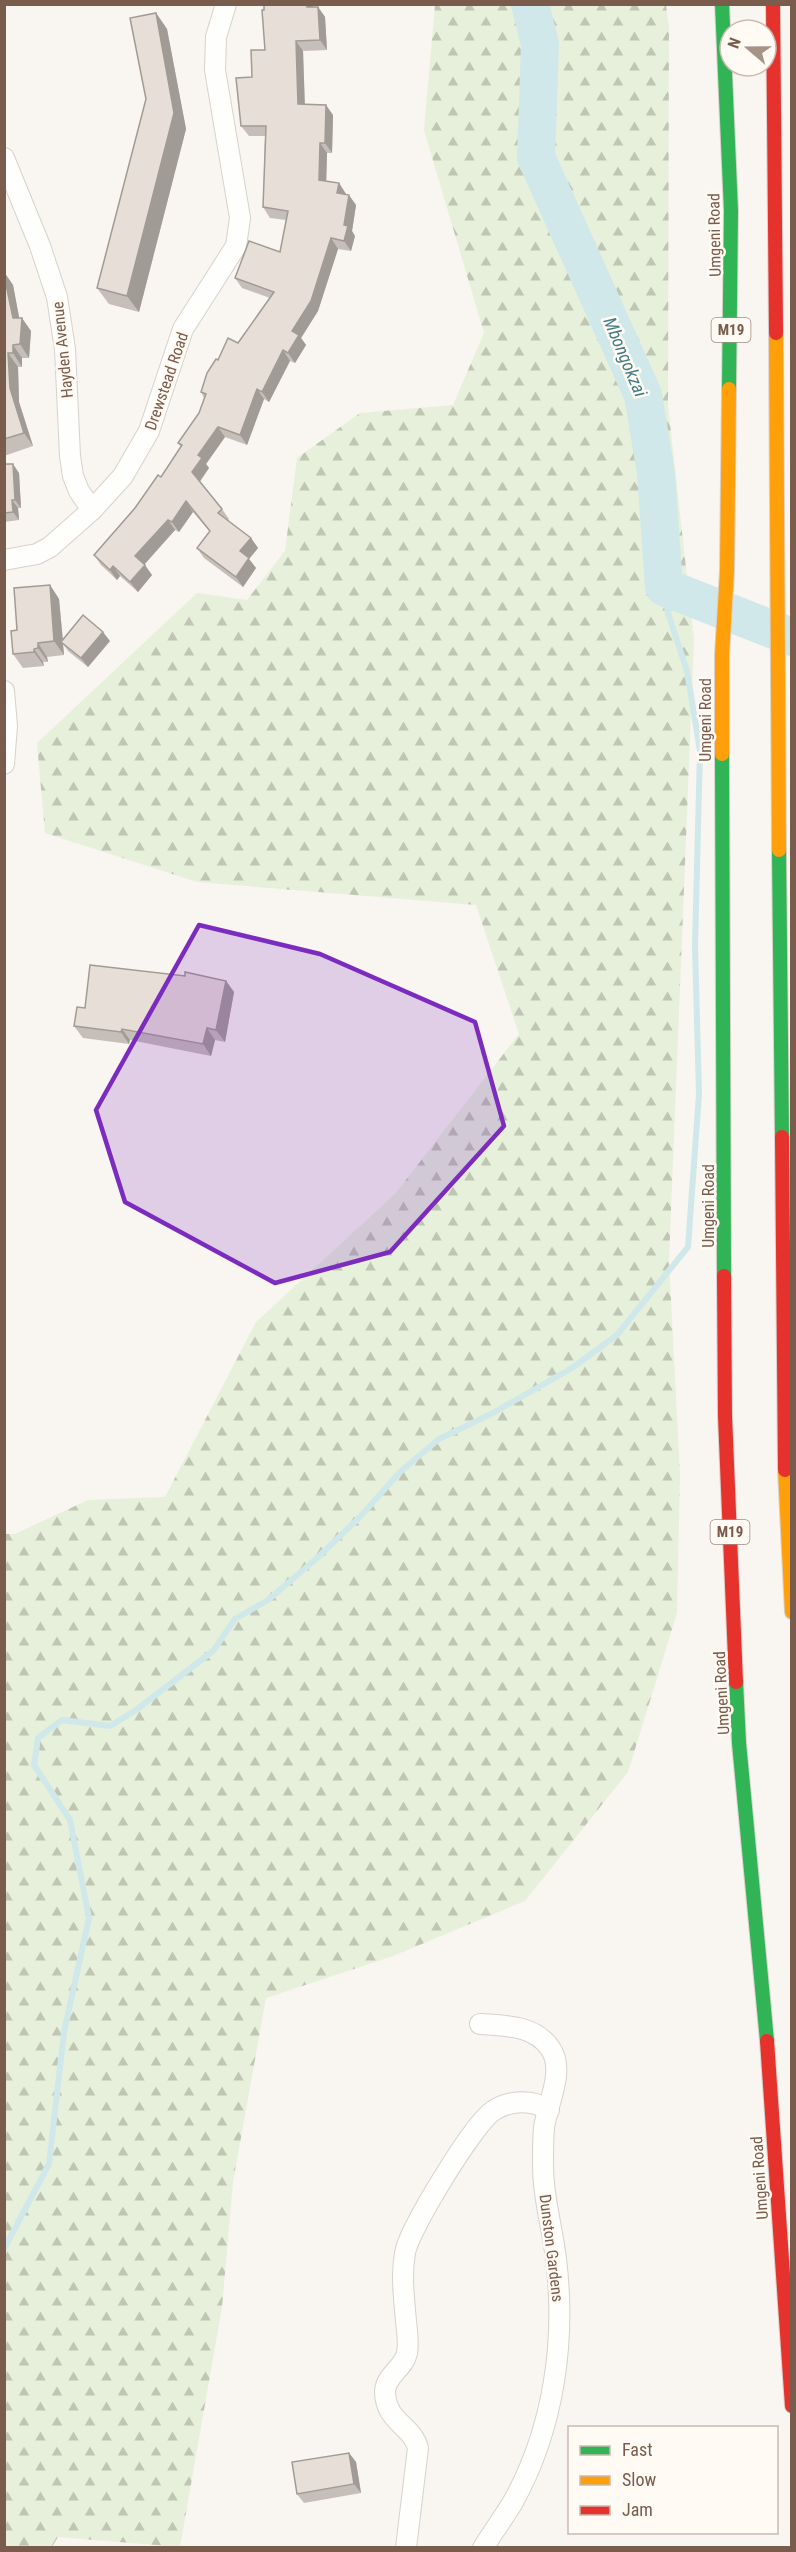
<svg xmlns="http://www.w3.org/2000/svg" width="796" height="2552" viewBox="0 0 796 2552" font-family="'Roboto Condensed',sans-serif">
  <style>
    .forest { fill: url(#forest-firs) }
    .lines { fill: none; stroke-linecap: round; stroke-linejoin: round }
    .stream { stroke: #d0e8ea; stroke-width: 6 }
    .river { stroke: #d0e8ea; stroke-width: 38 }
    .street-casing { stroke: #d7d1cb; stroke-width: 22 }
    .fast-casing { stroke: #dad1cc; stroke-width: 16 }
    .slow-casing { stroke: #dad1cc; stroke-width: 16 }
    .jam-casing { stroke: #dad1cc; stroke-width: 16 }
    .street { stroke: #fefefd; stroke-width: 20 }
    .fast { stroke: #30b455; stroke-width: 14 }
    .slow { stroke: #ff9f0a; stroke-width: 14 }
    .jam { stroke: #e5322d; stroke-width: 14 }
    .wall { fill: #c6bfb9 }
    .shaded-wall { fill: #a19b96 }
    .building { fill: #e6ded7; stroke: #a19b96; stroke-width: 1.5 }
    .marked { fill: #7b2cbf; fill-opacity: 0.2; stroke: #7b2cbf; stroke-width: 4.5; stroke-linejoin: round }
    .labels { text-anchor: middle; stroke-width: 5; stroke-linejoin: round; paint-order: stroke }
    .shield { fill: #fffaf3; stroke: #a28b7f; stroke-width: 1.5 }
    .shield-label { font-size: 15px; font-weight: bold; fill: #7a5c4d }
    .street-label { font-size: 16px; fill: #7a5c4d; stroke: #fffaf3 }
    .water-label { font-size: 18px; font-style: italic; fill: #437c86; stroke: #fffaf3 }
  </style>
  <defs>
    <pattern id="forest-firs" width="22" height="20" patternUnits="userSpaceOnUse" patternTransform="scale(1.5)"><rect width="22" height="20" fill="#e7f0db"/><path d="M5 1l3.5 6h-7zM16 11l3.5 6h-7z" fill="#c0c6b4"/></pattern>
  </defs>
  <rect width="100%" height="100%" fill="#f9f5f0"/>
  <polygon class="forest" points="435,5 666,5 669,27 668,405 694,640 669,1260 680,1475 677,1613 628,1772 525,1901 393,1956 266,1998 233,2182 222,2307 180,2547 58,2537 52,2547 5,2547 5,1534 15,1534 88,1500 165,1497 256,1322 395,1194 519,1034 476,905 197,882 45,833 37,743 197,593 247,600 285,551 297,458 360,413 453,405 484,333 424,130"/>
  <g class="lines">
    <polyline class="stream" points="4,2249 49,2164 64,2032 89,1918 70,1820 34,1765 38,1738 62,1720 110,1726 136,1710 213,1651 235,1619 268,1600 316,1559 359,1518 400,1472 439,1439 491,1414 572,1368 617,1335 688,1247 699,1094 695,946 700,751 687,671 668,613 664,587"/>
    <polyline class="river" points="530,4 540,44 536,157 643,395 656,473 664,587 792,637"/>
    <g class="street-casing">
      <g id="street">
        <polyline points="4,158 40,246 57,297 65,349 70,456 73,476 79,491 92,510"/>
        <polyline points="4,560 37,554 50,547 92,510 123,476 149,431 183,329 236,246 240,218 215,70 216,37 226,4"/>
        <polyline points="4,691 7,726 4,764"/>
        <path d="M480 2024C506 2026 534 2025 550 2048 566 2070 547 2104 544 2128 543 2138 543 2149 543 2160 542 2193 552 2226 556 2259 566 2341 554 2428 513 2502 504 2517 493 2532 483 2548"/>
        <path d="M406 2548 418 2448C412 2425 385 2422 385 2391 386 2375 404 2368 407 2353 409 2343 407 2331 406 2321 404 2298 401 2275 405 2253 408 2231 474 2123 493 2111 509 2100 532 2099 549 2110"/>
      </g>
    </g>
    <g class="fast-casing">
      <g id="fast">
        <polyline points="722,4 731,211 729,389"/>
        <polyline points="722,754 724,1276"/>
        <polyline points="779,850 782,1137"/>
        <polyline points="736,1682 739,1743 767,2041"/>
      </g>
    </g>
    <g class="slow-casing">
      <g id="slow">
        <polyline points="776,333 779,850"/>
        <polyline points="722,754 722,655 727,571 729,389"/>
        <polyline points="785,1470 792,1612"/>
      </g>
    </g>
    <g class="jam-casing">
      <g id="jam">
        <polyline points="773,4 776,333"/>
        <polyline points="782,1137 785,1470"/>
        <polyline points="724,1276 725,1416 736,1682"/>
        <polyline points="767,2041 792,2406"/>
      </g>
    </g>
    <use href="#street" class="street"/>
    <use href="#fast" class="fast"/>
    <use href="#slow" class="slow"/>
    <use href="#jam" class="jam"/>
  </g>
  <g class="wall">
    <polygon points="313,4 313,7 318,7 325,17 327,50 303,51 305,104 333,115 332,153 327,153 326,181 339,183 346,194 356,205 352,231 355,236 351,251 338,249 318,311 301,338 306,345 295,363 290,361 269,402 264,399 247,445 225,437 206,464 209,468 200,482 222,509 229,519 228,520 251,538 258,548 249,559 256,568 243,587 204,558 197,548 210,532 193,512 179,532 175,530 144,565 152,575 138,592 120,576 117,580 101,565 94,555 135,508 161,477 181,447 178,443 199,413 204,398 201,392 218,360 238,343 270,298 242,288 235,278 280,252 286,220 270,218 263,207 265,136 249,136 241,126 252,77 265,50"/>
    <polygon points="156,13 167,29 186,129 139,312 109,304 97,288 146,99"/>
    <polygon points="4,272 13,285 19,318 31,331 29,358 22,358 22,367 18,367 19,402 33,446 4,456"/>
    <polygon points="4,464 19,473 21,508 18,508 19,520 4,522"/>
    <polygon points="50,585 59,599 63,640 110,641 88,667 68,651 63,644 64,655 47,657 48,662 43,662 44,666 23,668 13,654 17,630"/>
    <polygon points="226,981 234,992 225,1042 215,1040 211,1056 130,1040 129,1044 83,1038 74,1026 85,1008"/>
    <polygon points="349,2453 356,2462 361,2493 304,2503 297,2494"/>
  </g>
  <g class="shaded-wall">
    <polygon points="307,4 313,4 314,17 307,7"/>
    <polygon points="318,7 325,17 327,50 320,40"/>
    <polygon points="156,13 167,29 186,129 139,312 127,296"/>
    <polygon points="296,41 303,51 305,114 298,104"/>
    <polygon points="326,105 333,115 332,153 325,143"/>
    <polygon points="320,143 327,153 326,190 319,180"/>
    <polygon points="339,183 346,194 344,203 337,193"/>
    <polygon points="349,195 356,205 352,231 355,236 351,251 344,241 344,225"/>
    <polygon points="331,238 338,249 318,311 301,338 306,345 295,363 288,353 292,331"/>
    <polygon points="4,272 13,285 21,327 22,318 31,331 29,358 20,344 13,318"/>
    <polygon points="13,345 22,358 22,367 13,353"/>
    <polygon points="283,350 290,361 269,402 262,392"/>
    <polygon points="8,353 18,367 19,402 33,446 24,433 10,388"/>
    <polygon points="257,389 264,399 247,445 240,435"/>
    <polygon points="218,427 225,437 206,464 209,468 199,482 192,472 198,455"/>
    <polygon points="13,464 19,473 21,508 15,500"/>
    <polygon points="12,500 18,508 19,520 13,512"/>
    <polygon points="186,501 193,512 179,532 172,522"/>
    <polygon points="168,520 175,530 142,567 135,556"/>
    <polygon points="251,538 258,548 249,559 256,568 243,587 236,577 240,551"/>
    <polygon points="145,565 152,575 138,592 130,582"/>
    <polygon points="113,566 120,576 117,580 110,570"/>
    <polygon points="50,585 59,599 63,643 61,642 63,644 64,655 54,641"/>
    <polygon points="103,632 110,641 88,667 81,658"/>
    <polygon points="38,643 47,657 48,662 38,648"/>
    <polygon points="34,649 43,662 44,666 34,652"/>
    <polygon points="226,981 234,992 225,1042 216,1030"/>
    <polygon points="207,1028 215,1040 211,1056 203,1044"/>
    <polygon points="122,1029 130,1040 129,1044 121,1032"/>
    <polygon points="349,2453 356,2462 361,2493 354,2484"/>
  </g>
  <g class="building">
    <polygon points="264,4 307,4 307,7 318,7 320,40 296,41 298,104 326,105 325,143 320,143 319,180 339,183 337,193 349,195 344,225 348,226 344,241 331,238 311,301 292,331 299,335 288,353 283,350 262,392 257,389 240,435 218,427 198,455 202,458 192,472 222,509 218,513 251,538 240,551 249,558 236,577 197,548 210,531 186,501 172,522 168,520 135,556 145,565 130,582 113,566 110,570 94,555 135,508 158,475 161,477 182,445 178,443 199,413 206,394 201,392 207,373 216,359 218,360 228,338 238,343 274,292 235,278 249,241 280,252 288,211 263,207 266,126 241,126 236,78 252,77 251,50 265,50 262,10 264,10"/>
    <polygon points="156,13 174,113 127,296 97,288 146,99 130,18"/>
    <polygon points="4,275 13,318 22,318 20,344 13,345 13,353 8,353 10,388 24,433 4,439"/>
    <polygon points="4,464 13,464 15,500 12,500 13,512 4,513"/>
    <polygon points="50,585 54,641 38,643 38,648 34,649 34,652 13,654 11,631 17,630 14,588"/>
    <polygon points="83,615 103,632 81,658 61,642"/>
    <polygon points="90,965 185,976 185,972 226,981 216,1030 207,1028 203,1044 122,1029 121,1032 74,1026 77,1007 85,1008"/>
    <polygon points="349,2453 354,2484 297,2494 292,2462"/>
  </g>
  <path class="marked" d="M199 925 320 954 475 1022 504 1126 390 1252 275 1283 125 1202 96 1110Z"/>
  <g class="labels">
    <g class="shield">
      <rect x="711.5" y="318" width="39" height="24" rx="4.5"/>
      <rect x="710.5" y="1520" width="39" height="24" rx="4.5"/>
    </g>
    <g class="shield-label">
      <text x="731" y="335">M19</text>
      <text x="730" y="1537">M19</text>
    </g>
    <g class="street-label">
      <text transform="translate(714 235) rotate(-91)" y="6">Umgeni Road</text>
      <text transform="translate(62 350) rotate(-96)" y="6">Hayden Avenue</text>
      <text transform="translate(166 381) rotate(-71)" y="6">Drewstead Road</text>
      <text transform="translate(705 720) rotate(-90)" y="6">Umgeni Road</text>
      <text transform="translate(708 1206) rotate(-90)" y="6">Umgeni Road</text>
      <text transform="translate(721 1693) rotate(-93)" y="6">Umgeni Road</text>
      <text transform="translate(759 2178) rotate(-94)" y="6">Umgeni Road</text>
      <text transform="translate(552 2248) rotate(83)" y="6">Dunston Gardens</text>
    </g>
    <g class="water-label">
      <text transform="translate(625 357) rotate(67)" y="6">Mbongokzai</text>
    </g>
  </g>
  <rect width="796" height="2552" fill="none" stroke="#7a5c4d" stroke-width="12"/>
  <rect x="568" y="2426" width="210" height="108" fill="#fffaf3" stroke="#cabbb1" stroke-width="1.5"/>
  <rect x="580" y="2446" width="30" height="9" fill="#30b455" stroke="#cabbb1" stroke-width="1.5"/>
  <text x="622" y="2456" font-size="18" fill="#7a5c4d">Fast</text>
  <rect x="580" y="2476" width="30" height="9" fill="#ff9f0a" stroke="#cabbb1" stroke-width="1.5"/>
  <text x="622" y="2486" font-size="18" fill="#7a5c4d">Slow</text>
  <rect x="580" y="2506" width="30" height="9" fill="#e5322d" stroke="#cabbb1" stroke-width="1.5"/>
  <text x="622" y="2516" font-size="18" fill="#7a5c4d">Jam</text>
  <g transform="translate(748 48) rotate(290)"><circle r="28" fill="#fffaf3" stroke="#cabbb1" stroke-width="1.5"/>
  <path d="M0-4.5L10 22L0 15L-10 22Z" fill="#a69286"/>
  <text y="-9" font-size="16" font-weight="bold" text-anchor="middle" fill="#7a5c4d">N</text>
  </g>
</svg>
